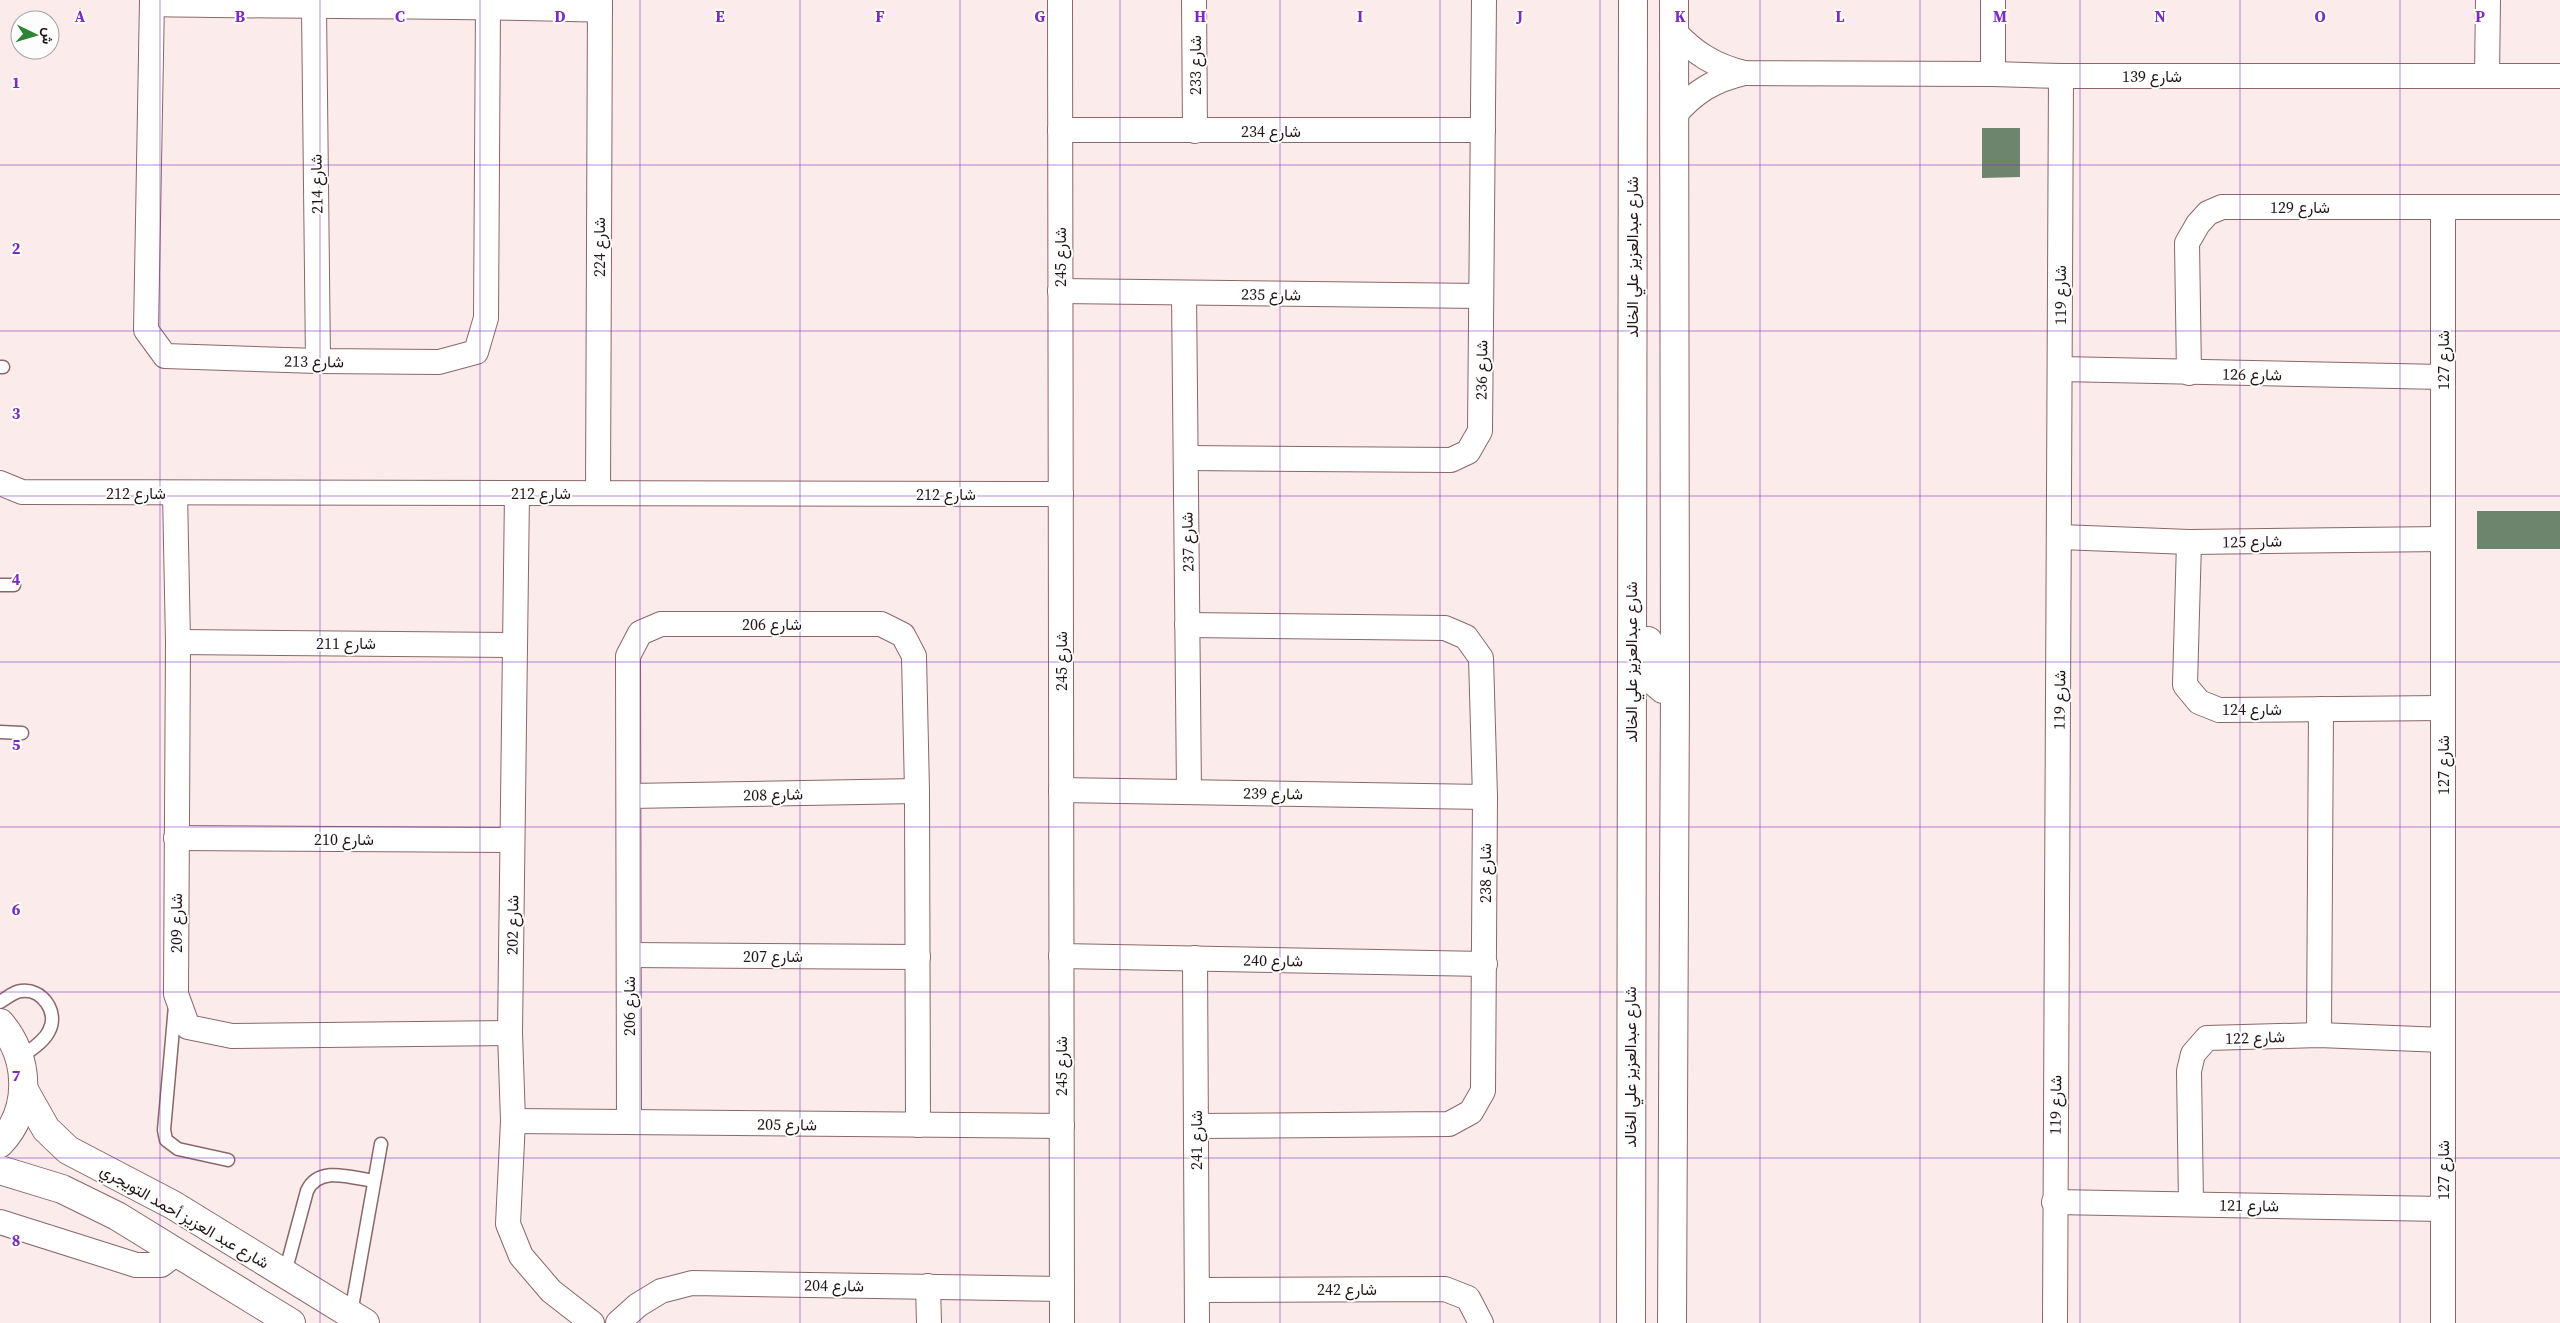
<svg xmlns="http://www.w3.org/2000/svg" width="2560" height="1323" viewBox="0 0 2560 1323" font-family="'Source Serif 4',Vazirmatn,serif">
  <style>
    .building { fill: #6d856d }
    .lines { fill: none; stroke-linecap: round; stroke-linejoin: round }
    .service-casing { stroke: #8a686a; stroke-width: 15 }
    .minor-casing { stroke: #8a686a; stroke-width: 26 }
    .tertiary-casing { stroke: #8a686a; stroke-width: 30 }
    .service { stroke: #fff; stroke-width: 12 }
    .minor { stroke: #fff; stroke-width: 24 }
    .tertiary { stroke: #fff; stroke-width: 28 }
    .grid { fill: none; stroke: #7b2cbf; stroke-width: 1; stroke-opacity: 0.55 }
    .labels { text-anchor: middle; stroke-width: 4; stroke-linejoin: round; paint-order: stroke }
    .street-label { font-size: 16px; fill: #231617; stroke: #fdfdfd }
    .grid-label { font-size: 16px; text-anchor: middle; font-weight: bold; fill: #7b2cbf; stroke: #fdfdfd; stroke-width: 4; stroke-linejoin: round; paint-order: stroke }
  </style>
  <rect width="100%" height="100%" fill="#fbebeb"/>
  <g class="building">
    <polygon points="1982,128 2020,128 2020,177 1982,178"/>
    <rect x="2477" y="511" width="83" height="38"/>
  </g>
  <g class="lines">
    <g class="service-casing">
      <g id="service">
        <polyline points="0,367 3,367"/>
        <polyline points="0,585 14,585"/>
        <polyline points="0,732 22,733"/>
        <path d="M0 1002C7 998 13 992 21 991 42 988 59 1012 49 1031 44 1042 30 1050 20 1058"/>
        <polyline points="175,1006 164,1130 166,1140 178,1149 228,1160"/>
        <path d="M285 1273 307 1191C319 1165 352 1178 374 1181"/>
        <polyline points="351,1313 381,1144"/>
      </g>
    </g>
    <g class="minor-casing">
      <g id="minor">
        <polyline points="152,0 146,330 165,356 318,361 439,362 476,352 486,318 488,6"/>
        <polyline points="1060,0 1062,1323"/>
        <polyline points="1194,0 1195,131"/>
        <path d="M152 4C302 7 451 5 600 10"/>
        <polyline points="314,8 318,361"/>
        <path d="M1674 31C1694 53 1715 66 1744 73L1993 74 2061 76H2560"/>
        <polyline points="1993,74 1993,0"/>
        <polyline points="2487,76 2488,0"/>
        <path d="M1674 116C1694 92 1714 80 1744 73"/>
        <polyline points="1060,130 1483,130"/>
        <polyline points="1060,291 1481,296"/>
        <polyline points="1184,293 1189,792"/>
        <polyline points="2060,369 2443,377"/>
        <polyline points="2189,373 2187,243 2198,224 2208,213 2222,207 2560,207"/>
        <polyline points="1186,458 1451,460 1468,452 1480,431 1484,0"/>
        <polyline points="0,483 22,492 1061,494"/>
        <polyline points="175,493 178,642 176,994 188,1027 232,1036 510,1033"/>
        <polyline points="517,493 510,1033 513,1121 508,1224 521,1256 551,1291 592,1323"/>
        <polyline points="598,493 600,0"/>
        <polyline points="2060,537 2189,542 2443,539"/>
        <polyline points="2189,542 2185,685 2199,702 2219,710 2443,708"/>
        <polyline points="1187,625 1445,628 1466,637 1481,658 1485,797 1483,1091 1471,1112 1449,1124 1196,1126"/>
        <polyline points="178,642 514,645"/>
        <polyline points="1061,790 1485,797"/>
        <polyline points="629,796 917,791"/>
        <polyline points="176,838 512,840"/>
        <polyline points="629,955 918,957"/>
        <polyline points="1061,956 1485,964"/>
        <polyline points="1195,958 1197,1323"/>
        <polyline points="2319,1035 2321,709"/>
        <polyline points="513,1121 1062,1126"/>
        <polyline points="629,1122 628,656 640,633 661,624 881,624 903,635 914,656 917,791 918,1125"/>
        <polyline points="2054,1202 2443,1209"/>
        <polyline points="2191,1203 2189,1071 2193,1054 2207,1038 2319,1035 2443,1040"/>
        <polyline points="0,1222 136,1265 161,1265 177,1253"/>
        <polyline points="928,1286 929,1323"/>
        <polyline points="1197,1290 1445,1289 1468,1298 1481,1323"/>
        <polyline points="618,1323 638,1305 661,1291 692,1283 1062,1289"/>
        <polyline points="2055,1323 2061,76"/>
        <polyline points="2443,1323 2443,207"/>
      </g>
    </g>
    <g class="tertiary-casing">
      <g id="tertiary">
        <polyline points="1648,641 1650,678 1663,689 1675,689"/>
        <path d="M0 1023C30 1057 32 1110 0 1143"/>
        <polyline points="24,1090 46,1129 68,1150 173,1205 365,1323"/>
        <polyline points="0,1170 62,1189 117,1216 291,1323"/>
        <polyline points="1631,1323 1633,0"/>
        <polyline points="1672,1323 1675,689 1674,0"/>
      </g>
    </g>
    <use href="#service" class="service"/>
    <use href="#minor" class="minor"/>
    <use href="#tertiary" class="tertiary"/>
  </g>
  <path class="grid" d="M160 0V1323M320 0V1323M480 0V1323M640 0V1323M800 0V1323M960 0V1323M1120 0V1323M1280 0V1323M1440 0V1323M1600 0V1323M1760 0V1323M1920 0V1323M2080 0V1323M2240 0V1323M2400 0V1323M0 165H2560M0 331H2560M0 496H2560M0 662H2560M0 827H2560M0 992H2560M0 1158H2560"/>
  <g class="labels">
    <g class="street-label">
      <text transform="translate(1195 65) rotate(-90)" y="6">شارع 233</text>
      <text x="2152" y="82">شارع 139</text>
      <text x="1271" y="137">شارع 234</text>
      <text transform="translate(316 184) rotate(-91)" y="6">شارع 214</text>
      <text x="2300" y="213">شارع 129</text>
      <text transform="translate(599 247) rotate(-90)" y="6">شارع 224</text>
      <text transform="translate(1060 257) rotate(-90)" y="6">شارع 245</text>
      <text transform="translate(1632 257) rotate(-90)" y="6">شارع عبدالعزيز علي الخالد</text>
      <text transform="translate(1271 294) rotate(1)" y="6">شارع 235</text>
      <text transform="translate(2060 295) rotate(-90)" y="6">شارع 119</text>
      <text transform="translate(2443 360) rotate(-90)" y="6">شارع 127</text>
      <text transform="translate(314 361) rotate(1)" y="6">شارع 213</text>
      <text transform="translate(1481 370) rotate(-89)" y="6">شارع 236</text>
      <text transform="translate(2252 374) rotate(1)" y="6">شارع 126</text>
      <text x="136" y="499">شارع 212</text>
      <text x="541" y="499">شارع 212</text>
      <text x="946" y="500">شارع 212</text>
      <text transform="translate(2252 541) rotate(-1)" y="6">شارع 125</text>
      <text transform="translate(1187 542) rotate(-91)" y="6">شارع 237</text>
      <text x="772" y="630">شارع 206</text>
      <text x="346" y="649">شارع 211</text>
      <text transform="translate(1061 661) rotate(-90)" y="6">شارع 245</text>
      <text transform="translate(1631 662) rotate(-90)" y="6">شارع عبدالعزيز علي الخالد</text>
      <text transform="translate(2059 700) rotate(-89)" y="6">شارع 119</text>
      <text x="2252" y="715">شارع 124</text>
      <text transform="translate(2443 765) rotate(-90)" y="6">شارع 127</text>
      <text transform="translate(1273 793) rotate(1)" y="6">شارع 239</text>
      <text transform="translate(773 794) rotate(-1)" y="6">شارع 208</text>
      <text x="344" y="845">شارع 210</text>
      <text transform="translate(1485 873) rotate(-90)" y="6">شارع 238</text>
      <text transform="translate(176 923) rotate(-90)" y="6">شارع 209</text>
      <text transform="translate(512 925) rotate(-89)" y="6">شارع 202</text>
      <text x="773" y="962">شارع 207</text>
      <text transform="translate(1273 960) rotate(1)" y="6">شارع 240</text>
      <text transform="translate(629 1006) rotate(-90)" y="6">شارع 206</text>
      <text transform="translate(2255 1037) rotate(-2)" y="6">شارع 122</text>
      <text transform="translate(1061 1066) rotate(-90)" y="6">شارع 245</text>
      <text transform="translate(1630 1067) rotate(-90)" y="6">شارع عبدالعزيز علي الخالد</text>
      <text transform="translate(2055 1105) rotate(-89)" y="6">شارع 119</text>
      <text transform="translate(787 1124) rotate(1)" y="6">شارع 205</text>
      <text transform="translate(1196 1140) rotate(-90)" y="6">شارع 241</text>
      <text transform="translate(2443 1170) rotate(-90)" y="6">شارع 127</text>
      <text transform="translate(2249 1205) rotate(1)" y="6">شارع 121</text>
      <text transform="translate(185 1216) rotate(30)" y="6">شارع عبد العزيز أحمد التويجري</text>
      <text transform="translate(834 1285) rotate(1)" y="6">شارع 204</text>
      <text x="1347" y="1295">شارع 242</text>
    </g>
  </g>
  <g class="grid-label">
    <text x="80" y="22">A</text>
    <text x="240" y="22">B</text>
    <text x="400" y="22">C</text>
    <text x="560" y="22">D</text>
    <text x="720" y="22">E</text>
    <text x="880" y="22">F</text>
    <text x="1040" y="22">G</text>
    <text x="1200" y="22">H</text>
    <text x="1360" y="22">I</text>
    <text x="1520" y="22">J</text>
    <text x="1680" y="22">K</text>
    <text x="1840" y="22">L</text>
    <text x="2000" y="22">M</text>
    <text x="2160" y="22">N</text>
    <text x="2320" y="22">O</text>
    <text x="2480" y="22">P</text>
    <text x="16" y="88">1</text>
    <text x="16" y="254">2</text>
    <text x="16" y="419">3</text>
    <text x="16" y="585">4</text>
    <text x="16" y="750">5</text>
    <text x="16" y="915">6</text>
    <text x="16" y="1081">7</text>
    <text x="16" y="1246">8</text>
  </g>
  <g transform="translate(35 35) rotate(95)"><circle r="24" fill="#fdfdfd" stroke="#a6a1a1"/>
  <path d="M0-4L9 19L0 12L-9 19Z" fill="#2c8434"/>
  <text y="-8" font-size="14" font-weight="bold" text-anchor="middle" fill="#231617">ش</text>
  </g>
</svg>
